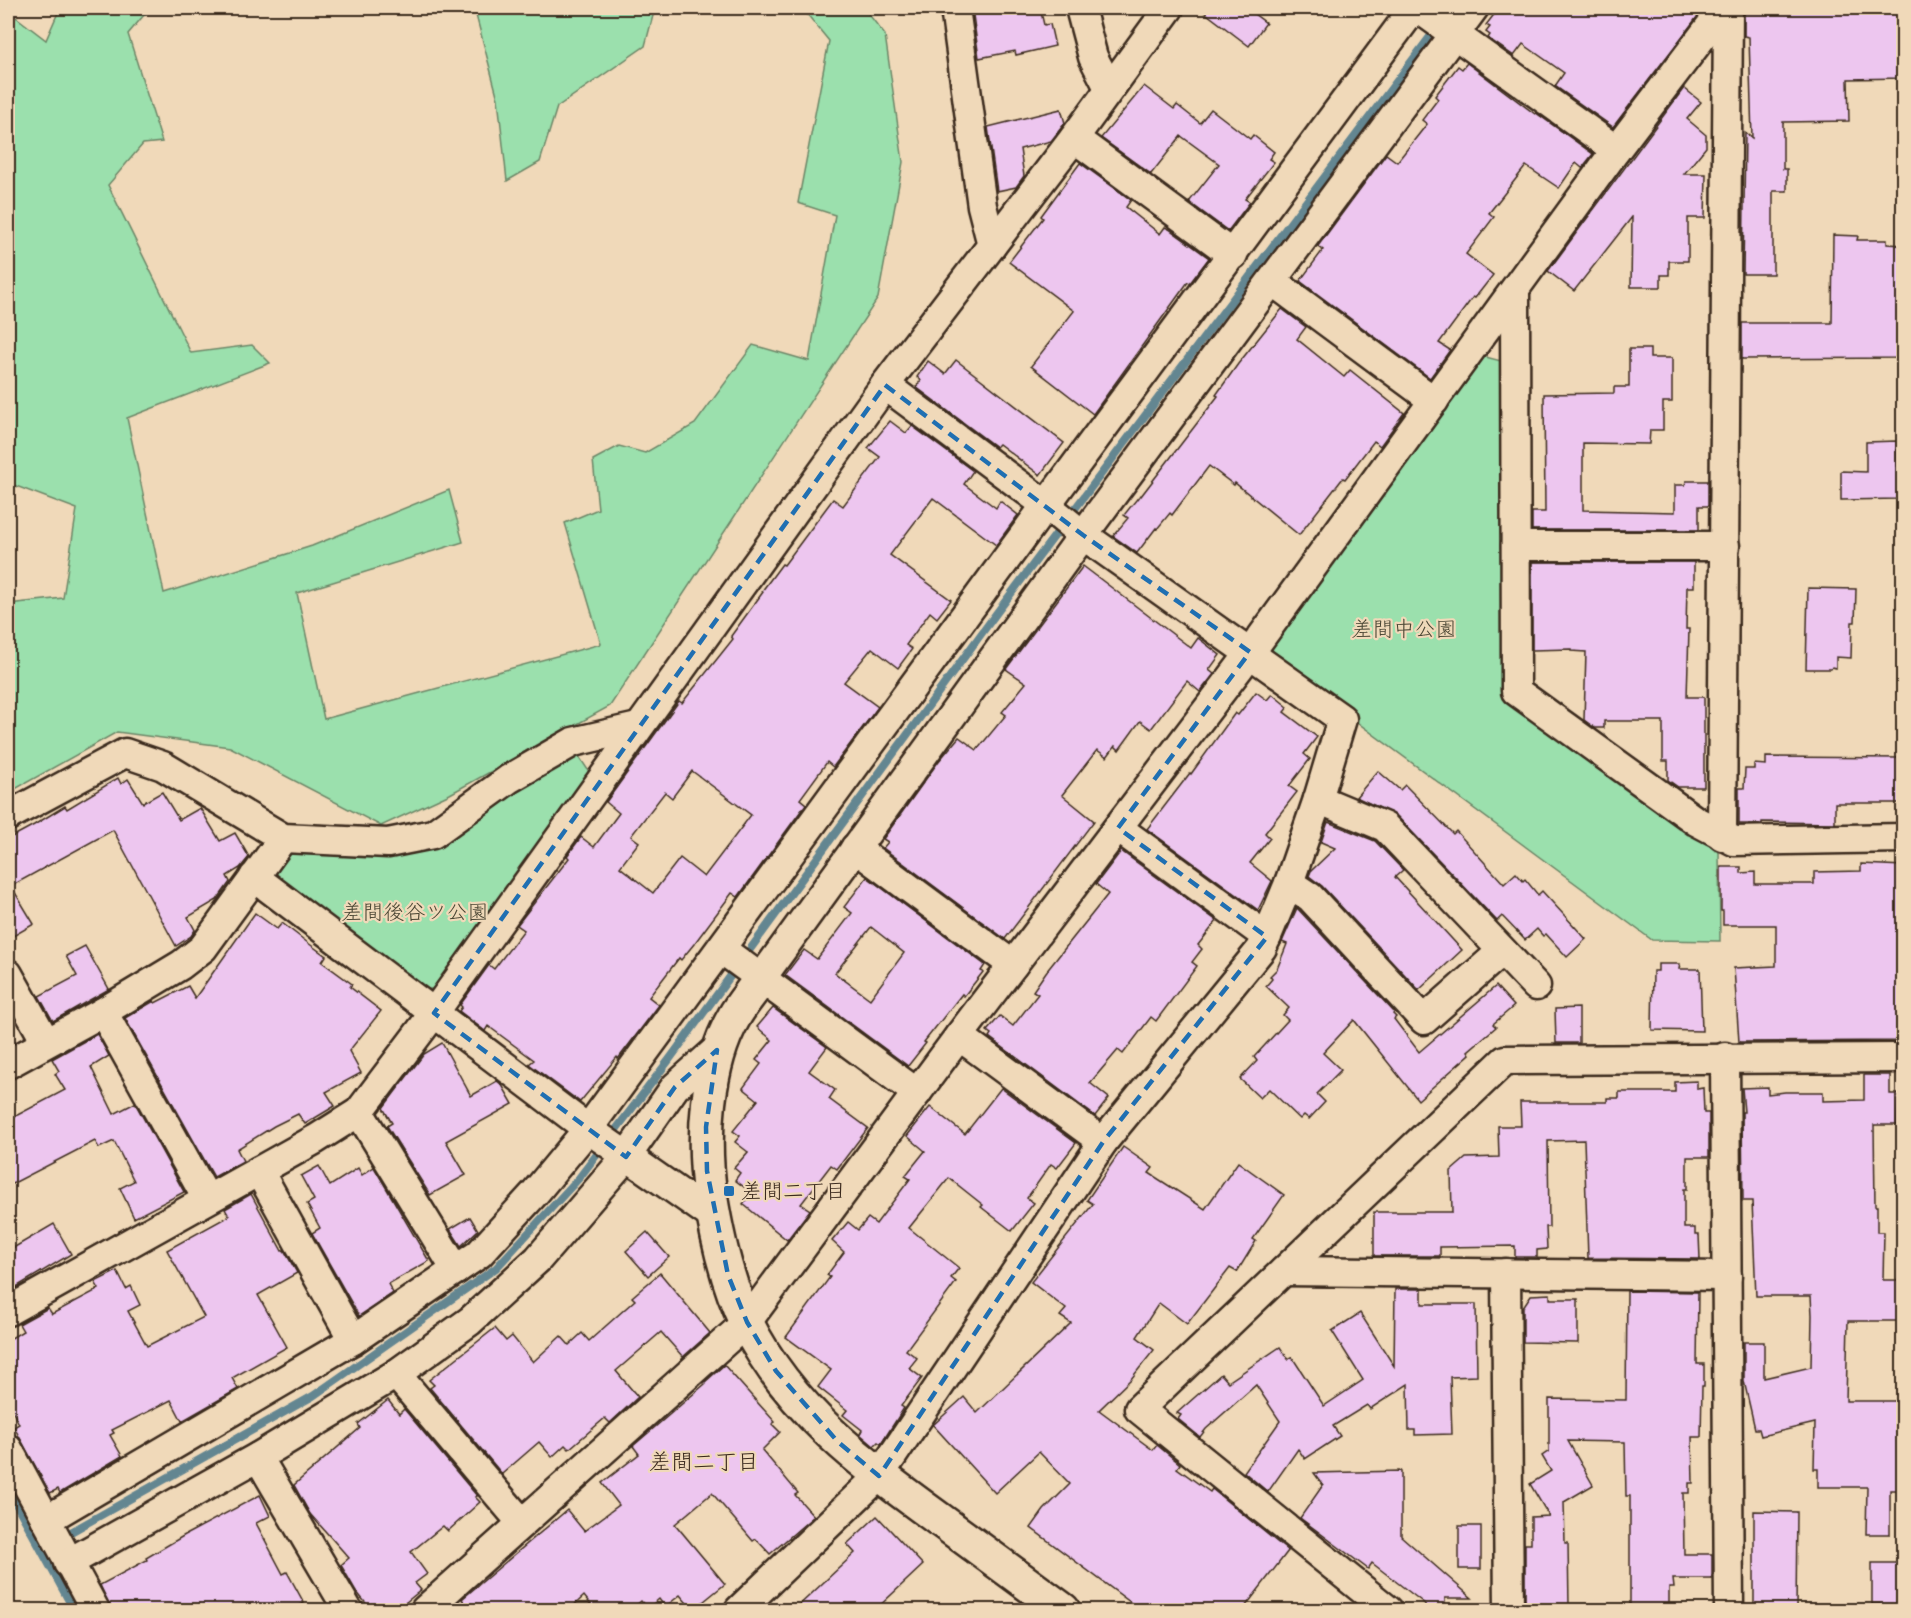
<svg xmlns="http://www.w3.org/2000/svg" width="1911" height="1618" viewBox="0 0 1911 1618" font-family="Kalam,'Klee One',sans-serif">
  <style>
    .green { fill: #9be0ad; stroke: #6b8566; stroke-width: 1.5 }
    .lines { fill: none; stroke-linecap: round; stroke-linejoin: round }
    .stream { stroke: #638691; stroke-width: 8 }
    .building { fill: #edc6ef; stroke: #3b2a1e; stroke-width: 1.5; fill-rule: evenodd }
    .minor-casing { stroke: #3b2a1e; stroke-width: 33 }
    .tertiary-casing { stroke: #3b2a1e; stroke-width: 38 }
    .minor { stroke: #f0d9b9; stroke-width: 28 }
    .tertiary { stroke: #f0d9b9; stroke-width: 33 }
    .marked { fill: none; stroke: #1f6fb2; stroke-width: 4.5; stroke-dasharray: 12 8; stroke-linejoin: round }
    .poi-dot { fill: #1f6fb2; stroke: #f0d9b9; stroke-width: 2 }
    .labels { text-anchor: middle; stroke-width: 4.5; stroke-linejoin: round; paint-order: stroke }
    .park-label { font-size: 21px; fill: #494533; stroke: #f0d9b9 }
    .poi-label { font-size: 21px; fill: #3b2a1e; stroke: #f0d9b9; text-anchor: start }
    .neighbourhood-label { font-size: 22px; fill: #3b2a1e; stroke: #f0d9b9 }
  </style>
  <rect width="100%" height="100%" fill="#f0d9b9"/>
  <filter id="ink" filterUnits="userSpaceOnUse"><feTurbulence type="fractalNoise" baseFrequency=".0167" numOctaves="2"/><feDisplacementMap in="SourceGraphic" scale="12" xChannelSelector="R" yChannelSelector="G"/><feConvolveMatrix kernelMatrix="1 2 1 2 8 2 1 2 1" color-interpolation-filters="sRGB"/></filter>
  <g filter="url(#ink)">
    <g class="green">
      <polygon points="60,8 150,8 128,34 162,142 143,144 108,185 191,353 252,345 270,363 127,418 164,593 312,546 449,490 463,542 297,593 324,719 601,644 565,523 598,509 593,460 619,446 645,453 695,424 753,345 809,361 835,215 798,203 829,41 802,8 864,8 885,35 903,162 878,298 610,706 450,794 381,826 230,747 117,732 8,793 8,604 63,598 77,509 8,483 8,11 46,40"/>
      <polygon points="472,8 655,8 645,46 557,107 540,162 507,181 498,99 476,15"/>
      <polygon points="1478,355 1505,362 1507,697 1719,851 1720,941 1652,940 1274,661 1270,639"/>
      <polygon points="576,752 592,776 439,989 411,989 272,885 271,869 284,848 370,854 511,789"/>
    </g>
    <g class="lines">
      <g class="stream">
        <polyline points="1443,19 1451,8"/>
        <polyline points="8,1489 74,1610"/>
        <polyline points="62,1537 313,1396 496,1268 579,1178 669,1060 998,611 1436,29"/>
      </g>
    </g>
    <g class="building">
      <polygon points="972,8 1040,8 1044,25 1050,24 1055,46 1016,55 1015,51 979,58"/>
      <polygon points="1199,8 1246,8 1266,23 1249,46"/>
      <polygon points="1499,8 1704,8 1613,127 1555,86 1564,73 1523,44 1514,56 1488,38 1490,35 1486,32 1490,27 1486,25"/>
      <polygon points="1744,8 1842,8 1842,10 1901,8 1904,78 1848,79 1849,121 1783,122 1783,169 1787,169 1787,191 1773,191 1773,274 1743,274 1745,133 1752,138 1749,37 1744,36"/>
      <polygon points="1467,63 1535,114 1536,113 1593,154 1582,168 1576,163 1559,188 1526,166 1489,213 1494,217 1466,254 1493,275 1475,298 1473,297 1439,343 1450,350 1430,378 1300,281 1323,250 1318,246 1386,154 1397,162 1427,124 1422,120 1438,99 1435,96 1458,66 1462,69"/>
      <polygon points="1144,86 1174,109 1177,105 1200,123 1211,109 1250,139 1253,135 1274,152 1269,159 1274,162 1245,199 1250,202 1228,231 1189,202 1219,164 1181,136 1151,174 1101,138"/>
      <polygon points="1684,88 1701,102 1687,119 1706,135 1706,147 1684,174 1706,174 1705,218 1688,218 1688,261 1669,261 1669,275 1661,275 1661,287 1631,287 1632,217 1574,291 1548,271"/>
      <polygon points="1061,109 1065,123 1051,141 1020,149 1024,176 1016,187 997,191 988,127"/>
      <polygon points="1080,163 1131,200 1126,207 1160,234 1165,227 1169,229 1209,258 1190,283 1188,282 1093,414 1031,366 1074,311 1009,262 1043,218 1041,216"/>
      <polygon points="1833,235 1858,236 1857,240 1887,240 1887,244 1904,245 1904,358 1742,359 1742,323 1832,323"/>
      <polygon points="1282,309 1306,327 1297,339 1344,377 1350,370 1404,413 1380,446 1374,441 1345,479 1343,478 1299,535 1235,483 1234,485 1209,466 1172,515 1170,513 1157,529 1156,528 1137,553 1113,536 1128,518 1124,515 1140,495 1141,496 1218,396 1216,395 1238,364"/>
      <polygon points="1629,349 1650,349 1650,358 1672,358 1672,402 1663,402 1663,430 1650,430 1649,444 1583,443 1583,510 1675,512 1675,485 1685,485 1686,481 1708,481 1708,506 1699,506 1699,530 1532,530 1532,512 1545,512 1544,394 1614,393 1614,387 1629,387"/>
      <polygon points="956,360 1064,443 1040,475 999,444 996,447 916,387 921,380 917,377 928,361 945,374"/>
      <path d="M890 421 906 433 912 426 973 471 964 484 996 508 1000 501 1018 515 996 545 933 498 890 555 951 600 937 618 930 612 906 645 912 649 898 668 872 648 844 682 878 707 833 767 827 762 800 799 806 804 738 897 732 893 694 944 681 960 679 958 649 997 659 1005 618 1059 617 1057 580 1102 529 1064 534 1060 488 1026 485 1031 459 1011 462 1007 460 1005 489 965 494 969 524 930 517 925 569 858 567 856 581 837 594 847 619 813 606 802 679 701 682 703 733 639 731 636 763 592 762 591 782 564 784 565 833 499 843 506 880 457 868 448ZM692 771 751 815 704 877 680 858 653 893 620 867 639 842 631 836 665 792 672 798Z"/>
      <polygon points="1897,441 1898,499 1841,500 1841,471 1866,472 1866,442"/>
      <polygon points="1532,562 1694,562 1694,587 1687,587 1686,629 1689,629 1687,697 1704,697 1704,787 1678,787 1668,780 1668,761 1663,761 1663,721 1604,721 1604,728 1595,728 1584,720 1586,652 1571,651 1571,649 1532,650"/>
      <polygon points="1083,566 1191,648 1198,638 1220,655 1209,670 1214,674 1200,692 1187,681 1151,729 1140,721 1119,750 1115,746 1107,757 1097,750 1062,795 1094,821 1005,939 883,848 888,842 883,839 938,762 959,737 977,750 1006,715 1002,712 1026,683 1006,669"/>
      <polygon points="1808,588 1856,589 1855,622 1852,622 1851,658 1836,657 1836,668 1832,667 1831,669 1806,669"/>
      <polygon points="1256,692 1267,700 1272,694 1288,707 1284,712 1317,737 1304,754 1310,759 1289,786 1297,792 1265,833 1270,838 1250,863 1272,881 1258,910 1147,829 1190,773 1191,774 1235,713 1238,715"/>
      <polygon points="1766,757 1901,758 1900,803 1835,803 1835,823 1762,822 1762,824 1739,824 1739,788 1744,788 1745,769 1754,769 1754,764 1766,765"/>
      <polygon points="1378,771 1400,790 1405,785 1453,834 1456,831 1504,884 1516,873 1523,881 1525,879 1538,895 1542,891 1586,939 1567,957 1546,934 1543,936 1537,929 1525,940 1502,916 1497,921 1397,816 1356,797"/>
      <polygon points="118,778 121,784 128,779 143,803 162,792 179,820 200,808 220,841 235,833 249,857 240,868 227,876 230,882 217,900 188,917 195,930 191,936 176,946 113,830 11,886 34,924 8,939 8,839 34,825 65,806 67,809"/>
      <polygon points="1328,822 1375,841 1403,870 1395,877 1462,950 1419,990 1322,886 1309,876 1311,871 1335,848 1321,842"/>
      <polygon points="1121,851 1217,921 1198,945 1202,949 1192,962 1197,966 1156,1021 1151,1017 1123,1054 1118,1050 1090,1083 1109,1098 1095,1116 989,1037 991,1034 987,1031 1000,1016 1013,1026 1038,994 1033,991 1046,972 1108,894 1096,884"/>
      <polygon points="1861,864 1904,866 1904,1041 1739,1042 1734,968 1776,966 1776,925 1723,925 1723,911 1721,911 1721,867 1741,867 1741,873 1755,872 1755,884 1814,884 1814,872 1861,871"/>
      <path d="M867 877 985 965 981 971 983 972 964 996 962 994 924 1042 926 1043 908 1066 785 975 804 950 817 959 852 913 844 907ZM871 927 904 953 870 999 835 973Z"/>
      <polygon points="1297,908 1394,1012 1393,1014 1396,1017 1394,1019 1419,1052 1496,986 1514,1006 1493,1024 1496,1027 1468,1051 1470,1054 1418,1100 1354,1020 1323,1053 1341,1070 1317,1094 1325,1102 1309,1119 1304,1115 1300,1119 1269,1089 1260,1098 1240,1079 1257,1061 1254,1057 1288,1020 1283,1015 1289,1008 1266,986 1272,979 1270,976 1277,969 1287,944 1282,942"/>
      <polygon points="255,913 277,929 282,923 308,943 326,956 322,962 352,984 350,987 381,1011 349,1051 361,1073 326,1092 335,1106 305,1124 298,1114 274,1126 237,1149 243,1161 214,1177 125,1018 154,1001 155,1003 188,986 195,998"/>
      <polygon points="85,946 109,989 53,1021 39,996 77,976 66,956"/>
      <polygon points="1658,964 1680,964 1679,969 1700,969 1702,1031 1652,1030 1653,971 1658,971"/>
      <polygon points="773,1008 827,1047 809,1071 835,1090 829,1099 868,1128 837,1169 831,1165 801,1204 810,1210 787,1240 743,1204 752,1193 735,1180 740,1173 734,1168 748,1152 735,1142 740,1136 733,1131 758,1100 743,1088 761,1064 756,1060 772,1040 757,1027"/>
      <polygon points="1579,1008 1579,1043 1556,1043 1555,1009"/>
      <polygon points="97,1034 109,1056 91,1067 114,1114 135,1103 184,1192 134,1218 120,1188 134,1181 114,1141 99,1148 95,1141 8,1186 8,1120 65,1090 55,1074 59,1071 52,1059"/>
      <polygon points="442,1043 471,1096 497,1081 502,1085 513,1104 446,1141 466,1175 430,1195 387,1126 392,1123 383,1108 424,1054"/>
      <polygon points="1864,1075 1890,1075 1890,1094 1898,1094 1897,1125 1874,1125 1875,1206 1877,1206 1877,1232 1884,1232 1883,1280 1904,1280 1904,1321 1848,1321 1846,1401 1904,1401 1902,1490 1890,1490 1890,1534 1866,1534 1867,1487 1818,1487 1818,1469 1814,1469 1815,1423 1761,1436 1759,1429 1755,1429 1744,1381 1744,1342 1764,1342 1764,1378 1811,1367 1812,1315 1811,1296 1756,1296 1752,1201 1743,1201 1742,1112 1744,1112 1742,1088 1768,1087 1768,1094 1785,1092 1823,1092 1823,1101 1864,1100"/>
      <polygon points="1697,1081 1697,1089 1703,1088 1704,1113 1709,1113 1709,1157 1687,1157 1687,1189 1684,1189 1684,1228 1695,1228 1695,1235 1699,1235 1700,1259 1588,1258 1584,1140 1548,1141 1549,1227 1546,1227 1547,1249 1537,1250 1537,1257 1515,1257 1515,1246 1440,1247 1440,1256 1374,1256 1374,1212 1452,1212 1451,1171 1466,1158 1499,1157 1498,1126 1521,1126 1520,1102 1607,1102 1607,1098 1619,1098 1619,1092 1675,1092 1675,1082"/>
      <polygon points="1001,1088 1076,1143 1057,1168 1051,1164 1027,1198 1034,1203 1012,1231 981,1207 983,1205 949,1178 909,1228 959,1268 951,1278 956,1282 906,1350 917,1358 909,1368 922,1378 901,1406 904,1408 881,1444 878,1442 874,1446 860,1434 862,1430 843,1415 847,1410 818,1387 831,1370 786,1337 830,1277 827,1275 844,1252 832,1241 848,1222 858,1230 868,1218 876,1224 910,1179 905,1176 925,1151 907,1136 930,1107 965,1134"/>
      <polygon points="1123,1147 1153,1168 1149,1173 1205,1209 1238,1162 1284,1195 1253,1239 1256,1241 1237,1272 1230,1268 1187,1324 1159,1303 1137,1337 1154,1350 1131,1379 1099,1410 1153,1450 1157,1445 1180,1464 1177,1468 1210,1492 1212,1489 1288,1551 1242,1611 1142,1611 1031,1528 1044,1510 1070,1484 1039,1452 995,1493 933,1425 964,1397 977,1413 1071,1323 1060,1316 1066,1309 1031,1282 1093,1204 1087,1200"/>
      <polygon points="319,1166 330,1186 358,1168 362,1175 374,1167 429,1261 388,1284 393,1293 359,1316 312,1233 320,1228 307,1204 314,1200 301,1176"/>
      <polygon points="251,1194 282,1251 284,1250 297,1273 258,1295 287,1347 232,1378 238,1389 182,1421 171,1400 112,1430 114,1433 110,1435 122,1456 60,1493 58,1489 50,1493 14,1427 19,1424 8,1402 8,1340 23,1331 19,1324 48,1308 52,1314 99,1289 95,1282 117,1271 126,1289 131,1286 140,1305 128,1311 147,1346 204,1317 167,1250 229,1216 225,1209"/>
      <polygon points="470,1217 478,1230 461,1246 450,1229"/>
      <polygon points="54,1224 71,1254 8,1292 8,1251"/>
      <polygon points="647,1232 669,1257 648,1276 626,1251"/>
      <polygon points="660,1273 710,1333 683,1357 661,1332 616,1371 638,1397 610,1423 605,1418 569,1449 565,1445 552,1457 539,1442 502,1474 430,1388 434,1385 429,1380 495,1328 506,1341 512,1336 533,1362 561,1336 569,1345 582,1333 589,1341 635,1300 632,1297"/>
      <polygon points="1395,1289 1422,1289 1422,1304 1476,1304 1477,1376 1450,1377 1452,1434 1415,1435 1415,1430 1409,1430 1408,1384 1370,1409 1367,1405 1333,1426 1340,1436 1305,1459 1298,1449 1268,1492 1244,1472 1280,1421 1256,1385 1206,1429 1200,1437 1178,1419 1181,1415 1177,1413 1221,1374 1228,1382 1280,1347 1288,1359 1292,1357 1324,1406 1363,1380 1332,1331 1360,1313 1394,1366"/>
      <polygon points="1627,1291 1698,1292 1697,1364 1704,1364 1704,1386 1702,1386 1701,1437 1692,1437 1693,1483 1689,1483 1689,1493 1683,1493 1684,1554 1712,1554 1712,1579 1673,1579 1674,1588 1669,1588 1669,1611 1630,1611 1630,1496 1626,1496 1625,1442 1568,1441 1593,1485 1564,1502 1565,1543 1568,1543 1569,1606 1525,1607 1525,1544 1531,1544 1531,1517 1549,1516 1530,1484 1551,1471 1542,1456 1549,1451 1549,1399 1626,1400"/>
      <polygon points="1550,1294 1550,1299 1578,1299 1578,1343 1523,1342 1523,1307 1531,1295"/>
      <polygon points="724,1365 775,1422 772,1424 780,1432 762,1450 798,1493 795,1495 814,1516 770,1554 756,1539 753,1541 712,1493 675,1524 725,1584 693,1610 680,1595 665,1607 659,1599 647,1609 641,1601 629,1611 596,1611 584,1596 568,1611 471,1611 462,1599 567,1510 584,1531 619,1505 602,1483 639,1454 633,1446 705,1384 704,1383"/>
      <polygon points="388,1400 399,1414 404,1409 477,1496 475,1497 480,1502 448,1531 443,1526 411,1552 427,1574 415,1583 421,1590 395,1611 372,1611 356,1591 341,1565 349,1558 310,1514 294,1485 360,1428 358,1424"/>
      <polygon points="1401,1471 1401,1536 1472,1598 1445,1598 1445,1611 1425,1611 1425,1604 1372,1563 1368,1569 1300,1518 1323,1485 1314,1473"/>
      <polygon points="260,1495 270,1516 256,1523 283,1574 287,1572 304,1603 290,1611 112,1611 100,1585 147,1560 146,1558 185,1535"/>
      <polygon points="1754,1511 1797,1512 1796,1611 1754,1611"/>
      <polygon points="877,1516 923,1565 874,1611 793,1611 855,1553 847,1544"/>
      <rect x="1459" y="1526" width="22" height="43"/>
      <polygon points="1872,1563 1902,1563 1903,1611 1880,1611 1880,1604 1872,1604"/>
    </g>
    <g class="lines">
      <g class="minor-casing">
        <g id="minor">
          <polyline points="955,8 982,206 992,245"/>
          <polyline points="1080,8 1093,57 1109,88"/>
          <polyline points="1418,8 1616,150"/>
          <polyline points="1074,138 1233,255"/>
          <polyline points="1272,281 1434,401"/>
          <polyline points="1515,290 1516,691 1696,821 1734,841 1904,838"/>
          <polyline points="1516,546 1725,546"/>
          <polyline points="1318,799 1385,827 1536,986"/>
          <polyline points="8,816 125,753 163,766 283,838 388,843 433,834 509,779 573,742 638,727"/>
          <polyline points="1118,828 1267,937"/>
          <polyline points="1722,836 1728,8"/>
          <polyline points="855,848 1013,965"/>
          <polyline points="254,877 588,1129 714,1217"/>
          <polyline points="1289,883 1310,897 1424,1020 1502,951"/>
          <polyline points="721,949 917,1093"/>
          <polyline points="8,974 46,1042"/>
          <polyline points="760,980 1083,535 1474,8"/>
          <polyline points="103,1012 207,1199"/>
          <polyline points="959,1036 1103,1142"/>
          <polyline points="1725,1057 1729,1610"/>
          <polyline points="8,1064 103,1012 181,965 203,948 283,838"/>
          <polyline points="359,1112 456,1270"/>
          <polyline points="259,1171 353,1340"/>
          <polyline points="1284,1271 1727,1276"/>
          <polyline points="1506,1273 1509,1610"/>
          <polyline points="8,1311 316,1139 359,1112 434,1013 885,385 1074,138 1169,8"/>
          <polyline points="396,1374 522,1523"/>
          <polyline points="8,1449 95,1610"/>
          <polyline points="258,1457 348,1610"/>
          <polyline points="46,1520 353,1340 479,1254 534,1194 588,1129 1046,505 1414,8"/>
          <polyline points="68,1563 258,1457 396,1374 470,1321 538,1259 626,1157 675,1087 722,1045"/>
          <polyline points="425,1610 747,1322 959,1036 1239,668 1616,150 1724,8"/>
          <polyline points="739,1610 879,1476 1103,1142 1262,948 1289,883 1318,799 1342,719 1083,535 1046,505 885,385"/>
          <polyline points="1388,1610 1139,1409 1505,1060 1904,1058"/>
        </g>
      </g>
      <g class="tertiary-casing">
        <path id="tertiary" d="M760 980C752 992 741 1004 734 1017 706 1065 702 1140 710 1194 717 1238 727 1284 747 1324 791 1412 865 1465 943 1522 983 1551 1023 1581 1063 1610"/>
      </g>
      <use href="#minor" class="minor"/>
      <use href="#tertiary" class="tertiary"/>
    </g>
  </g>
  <path class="marked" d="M885 385 1083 535 1250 652 1118 828 1267 937 1103 1142 879 1476 838 1442 776 1371 747 1322 728 1275 707 1171 706 1127 717 1050 675 1087 626 1157 434 1013Z"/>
  <rect class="poi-dot" x="723" y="1185" width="12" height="12" rx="3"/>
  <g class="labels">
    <g class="park-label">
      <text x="1404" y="636">差間中公園</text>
      <text x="415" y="919">差間後谷ツ公園</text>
    </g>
    <g class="poi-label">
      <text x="741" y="1198">差間二丁目</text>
    </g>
    <g class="neighbourhood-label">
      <text x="704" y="1469">差間二丁目</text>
    </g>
  </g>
  <rect width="1911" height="1618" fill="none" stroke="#f0d9b9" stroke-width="30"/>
  <rect x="15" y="15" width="1881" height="1588" fill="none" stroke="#3b2a1e" stroke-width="2" filter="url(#ink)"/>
</svg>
